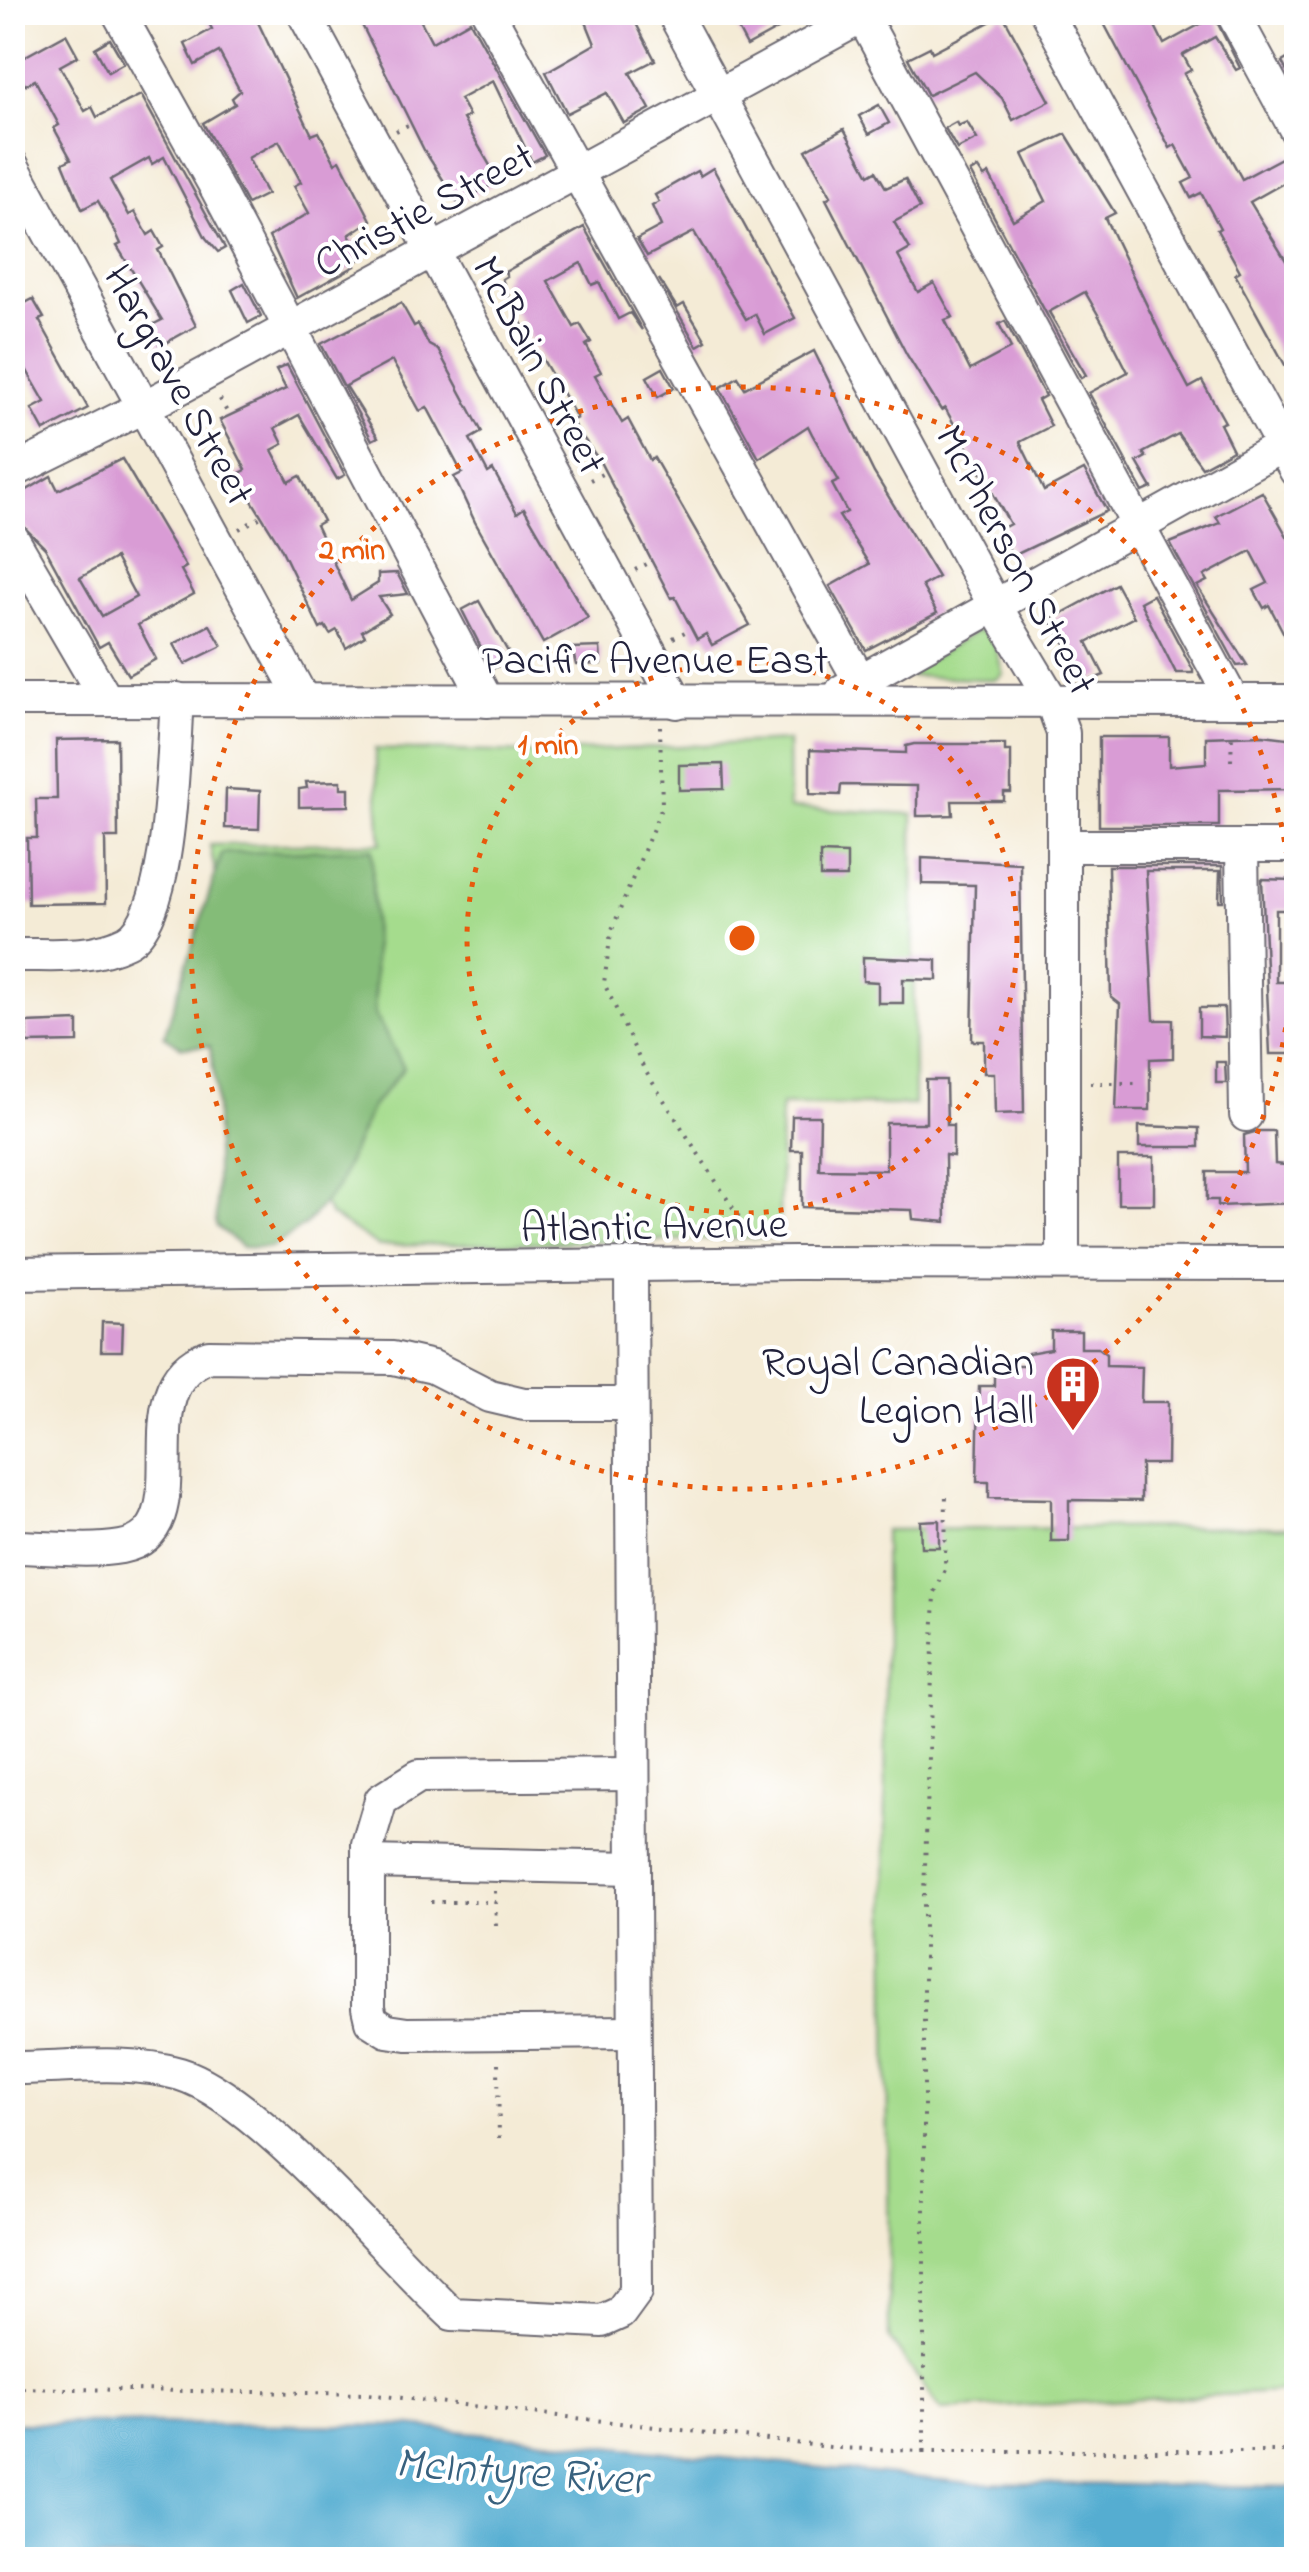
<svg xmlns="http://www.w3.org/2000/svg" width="1309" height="2572" viewBox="0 0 1309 2572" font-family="'Indie Flower',sans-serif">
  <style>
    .green { fill: #a5dc8d; stroke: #647f64; stroke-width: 2.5 }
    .forest { fill: #84bc78; stroke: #536f5a; stroke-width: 2.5 }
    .water { fill: #54add1; stroke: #3b6886; stroke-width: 2.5 }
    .building { fill: #d99cd5; fill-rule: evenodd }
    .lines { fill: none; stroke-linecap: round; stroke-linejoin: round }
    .minor-casing { stroke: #6c6871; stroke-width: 36 }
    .path { stroke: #6c6871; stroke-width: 4; stroke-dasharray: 2.5 8; stroke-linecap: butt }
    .minor { stroke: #fff; stroke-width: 32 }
    .ring { fill: none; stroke: #e8590c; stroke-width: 5; stroke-dasharray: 5 10 }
    .labels { text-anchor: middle; stroke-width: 8; stroke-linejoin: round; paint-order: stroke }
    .street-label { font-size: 42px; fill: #22223b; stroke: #fff }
    .poi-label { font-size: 42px; fill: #22223b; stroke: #fff; text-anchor: end }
    .water-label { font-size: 45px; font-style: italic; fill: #38617e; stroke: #fff }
    .centre { fill: #e8590c; stroke: #fff; stroke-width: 5 }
    .ring-label { font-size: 30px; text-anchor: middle; font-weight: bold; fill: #e8590c; stroke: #fff; stroke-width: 8; stroke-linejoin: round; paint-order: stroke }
  </style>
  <rect width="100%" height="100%" fill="#fff"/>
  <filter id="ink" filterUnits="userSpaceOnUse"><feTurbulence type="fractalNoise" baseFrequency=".01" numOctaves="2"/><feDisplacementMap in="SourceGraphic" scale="20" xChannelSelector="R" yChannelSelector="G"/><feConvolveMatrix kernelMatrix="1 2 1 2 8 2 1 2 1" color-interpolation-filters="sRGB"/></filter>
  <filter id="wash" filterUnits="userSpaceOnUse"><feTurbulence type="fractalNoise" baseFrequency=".0048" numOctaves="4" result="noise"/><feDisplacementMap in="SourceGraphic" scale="40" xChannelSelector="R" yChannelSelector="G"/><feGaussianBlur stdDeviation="2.25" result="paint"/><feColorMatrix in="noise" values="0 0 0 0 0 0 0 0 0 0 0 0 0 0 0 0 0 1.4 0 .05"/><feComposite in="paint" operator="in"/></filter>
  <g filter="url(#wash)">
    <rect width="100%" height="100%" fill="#f4ebd6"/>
    <g class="green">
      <polygon points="978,630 993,637 1003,674 995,680 910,676 910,672"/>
      <polygon points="788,741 789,808 913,814 914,1105 781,1105 779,1238 378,1246 330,1215 288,1137 229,949 210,845 381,843 375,749 536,753"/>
      <polygon points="1296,1526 1296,2391 941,2410 889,2338 884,1530"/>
    </g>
    <polygon class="forest" points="372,849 375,1014 404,1068 371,1108 336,1189 305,1225 271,1248 242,1247 216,1226 216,1089 210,1046 182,1047 164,1036 222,853"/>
    <polygon class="water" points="13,2423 410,2426 971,2483 1296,2487 1296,2559 13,2559"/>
    <g id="blocks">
      <g class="building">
        <polygon points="203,12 253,12 312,135 319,132 335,163 340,160 371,220 349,235 362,258 353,263 355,266 297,298 269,237 309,213 294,186 301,182 279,141 248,158 267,194 247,204 203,123 235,104 232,98 240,91 219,52 195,65 185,44 212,29"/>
        <polygon points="381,12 416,12 432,42 470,21 545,155 532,162 493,81 460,99 469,116 463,119 499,181 458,203 424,150 361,23"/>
        <polygon points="582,12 630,12 655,60 630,73 650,109 624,123 607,93 567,113 546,72 595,44"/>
        <polygon points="729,12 809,12 747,46"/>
        <polygon points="1098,12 1148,12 1164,44 1206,21 1202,12 1212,12 1240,68 1236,70 1215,37 1183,55 1191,70 1184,74 1189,83 1242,179 1289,154 1296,168 1296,176 1250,202 1296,277 1296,385 1235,274 1240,271 1217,230 1220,228 1201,193 1191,198 1183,183 1193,178 1175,145 1170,148"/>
        <polygon points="1003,15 1050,101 1013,120 1002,98 975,72 928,95 908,58 930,47 932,52"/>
        <polygon points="66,34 78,56 60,66 85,111 92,107 97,117 141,95 225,248 218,252 206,238 164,157 152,164 149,158 110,180 129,215 135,212 148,235 154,231 163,247 158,250 196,326 160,346 150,326 162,320 117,246 121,244 116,233 98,201 82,209 63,163 71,159 54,128 59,125 35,80 25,85 13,63"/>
        <polygon points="110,39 124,63 108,72 95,48"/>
        <polygon points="1289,58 1296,71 1296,89 1282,62"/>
        <polygon points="879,105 889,123 869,134 859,116"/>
        <polygon points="956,122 958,126 967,122 977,139 957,149 945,128"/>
        <polygon points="844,129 869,175 876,171 886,188 905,179 920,208 894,222 910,249 898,256 918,292 934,283 953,317 945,320 970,370 1011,348 999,324 1005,321 1045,396 1038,400 1051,426 1020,442 1044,491 1084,470 1107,511 1013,556 999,530 1010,524 945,408 941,410 907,355 826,199 831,196 806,150"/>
        <polygon points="1066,134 1115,213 1105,218 1163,339 1189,388 1202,381 1225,422 1220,424 1233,450 1202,467 1178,434 1143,453 1146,457 1137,462 1152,488 1143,492 1089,393 1128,372 1104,325 1085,292 1049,312 1086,375 1081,378 970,172 978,168 984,177 989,174 1013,220 1046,201 1023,154"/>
        <polygon points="713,168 795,318 765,334 755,314 746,319 694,232 647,256 637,239 661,226 652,206 659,202 655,195 697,171 700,176"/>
        <polygon points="584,227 642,330 630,313 618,319 599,282 592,285 581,263 548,281 574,327 580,324 591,342 586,345 601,372 595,375 622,423 628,419 650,460 654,458 750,625 712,645 706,634 697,639 675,597 671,598 599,460 571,421 577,418 516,314 502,279 507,276 505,272"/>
        <polygon points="659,279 677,308 684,304 706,341 697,346"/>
        <polygon points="244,283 261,316 248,323 232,290"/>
        <polygon points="33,299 44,318 39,320 88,408 44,431 32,409 45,402 26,369 18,373 12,363 12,310"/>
        <polygon points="401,303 414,326 418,324 429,345 438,350 482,432 470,439 488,473 493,470 517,513 524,508 588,618 543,643 475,522 454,477 462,473 427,407 420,411 392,361 346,386 378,437 372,440 321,344"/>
        <polygon points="814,351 874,473 938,577 922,586 937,613 866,650 830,586 869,564 839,516 847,512 832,484 839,481 812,434 808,426 759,458 720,388 738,377 745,388"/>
        <polygon points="287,365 345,475 337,479 299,415 275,428 283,444 272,450 289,482 300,476 323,521 316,525 351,600 378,583 378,574 397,573 408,594 379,597 390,614 362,631 365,636 346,648 337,630 330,634 325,626 320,629 279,544 236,475 246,470 220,420 286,389 276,370"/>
        <polygon points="663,368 674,388 658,397 647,377"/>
        <path d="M122 459 186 567 181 570 194 594 138 625 156 659 128 675 108 642 99 647 45 548 12 515V508L22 503 17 496 51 476 58 490ZM115 558 136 597 102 616 80 578Z"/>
        <polygon points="1262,492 1296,552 1296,657 1269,605 1264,608 1254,590 1268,583 1251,551 1204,576 1207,581 1197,586 1247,665 1237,666 1170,543 1220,523 1216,516"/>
        <polygon points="1116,584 1134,617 1087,642 1104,675 1089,681 1050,620"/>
        <polygon points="1153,595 1193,670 1193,673 1176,673 1140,602"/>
        <polygon points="479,601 512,659 492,669 462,610"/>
        <polygon points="210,625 222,646 185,664 174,644"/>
        <polygon points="600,647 601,664 576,665 572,648"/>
        <polygon points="1263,735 1296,739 1296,789 1219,790 1219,826 1099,826 1099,737 1169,737 1169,766 1206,763 1206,737"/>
        <polygon points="117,739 118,838 105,838 106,903 28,904 27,838 37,838 36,799 57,799 56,740"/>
        <polygon points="914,744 1005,744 1005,751 1011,751 1011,793 1004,793 1004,801 952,801 953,815 926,816 917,816 917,786 841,785 840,795 810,794 810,750 906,753 906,746"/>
        <polygon points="723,764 724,789 679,790 679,765"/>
        <polygon points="341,781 341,788 349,788 349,806 299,807 299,789 307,788 306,782"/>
        <polygon points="226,789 260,791 259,829 225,828"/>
        <polygon points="820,853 847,854 847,877 820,877"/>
        <polygon points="922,858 1020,863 1024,1113 995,1114 994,1073 984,1073 984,1041 972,1041 975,885 922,884"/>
        <polygon points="1108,866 1222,866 1223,901 1219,901 1220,871 1146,871 1154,1020 1173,1020 1173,1058 1150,1059 1150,1110 1116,1110 1120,1004 1111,997"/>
        <polygon points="1262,879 1292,880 1292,910 1276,910 1276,982 1294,982 1293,1054 1270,1054"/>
        <polygon points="863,957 937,960 937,980 903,979 903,1003 878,1003 878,982 863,981"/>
        <polygon points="1199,1008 1224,1008 1225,1037 1199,1036"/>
        <polygon points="78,1021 78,1042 27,1043 26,1023"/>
        <polygon points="1216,1062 1225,1062 1226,1083 1216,1083"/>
        <polygon points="926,1080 946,1080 947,1125 953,1125 953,1156 945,1155 946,1222 913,1219 912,1210 802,1207 802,1150 791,1150 792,1116 820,1116 819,1169 886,1170 886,1123 926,1123"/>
        <polygon points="1139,1126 1199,1128 1199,1147 1139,1147"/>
        <polygon points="1258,1131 1274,1131 1275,1164 1296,1166 1296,1203 1218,1206 1218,1200 1207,1200 1207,1172 1245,1172 1244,1135"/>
        <rect x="1118" y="1157" width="36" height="47"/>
        <polygon points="102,1322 123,1323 122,1351 101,1351"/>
        <polygon points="1051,1331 1081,1331 1081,1348 1098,1348 1106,1354 1106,1366 1142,1367 1141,1402 1168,1402 1167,1464 1141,1464 1141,1501 1069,1500 1069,1541 1051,1541 1051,1499 989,1498 989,1482 977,1482 979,1386 994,1386 994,1365 1027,1365 1028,1353 1051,1349"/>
        <polygon points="939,1520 939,1547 921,1547 920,1521"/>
      </g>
    </g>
  </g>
  <g filter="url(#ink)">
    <use href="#blocks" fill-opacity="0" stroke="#6c6871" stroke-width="2.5"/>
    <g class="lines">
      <g class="minor-casing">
        <g id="minor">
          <polyline points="118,12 218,191 487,701"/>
          <polyline points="303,12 677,702"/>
          <polyline points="488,12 860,681"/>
          <polyline points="673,12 994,604 1051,699 1063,733 1063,1262"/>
          <polyline points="860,12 1233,701"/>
          <polyline points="1046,12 1296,471"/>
          <polyline points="1232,12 1296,130"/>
          <polyline points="12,165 302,698"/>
          <polyline points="12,472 163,397 871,12"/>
          <polyline points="12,538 106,699"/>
          <polyline points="842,691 1296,438"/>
          <polyline points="12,700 1296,701"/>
          <polyline points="1063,846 1296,846"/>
          <polyline points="1242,846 1246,1115"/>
          <path d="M12 955C51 954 90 960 126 942 173 919 173 748 177 699"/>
          <polyline points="12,1273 795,1263 1296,1264"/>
          <path d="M12 1547C47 1547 87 1553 121 1547 208 1531 121 1386 209 1356L393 1358 433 1367 490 1396 524 1404H631"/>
          <polyline points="633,1774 419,1776 381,1800 368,1844 368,2008 371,2021 387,2031 407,2034 634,2032"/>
          <polyline points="368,1862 634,1868"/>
          <path d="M12 2068C65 2068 129 2059 180 2074 257 2097 387 2254 452 2314L602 2321 620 2313 636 2291 631 1269"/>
        </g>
      </g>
      <g class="path">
        <polyline points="396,131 410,124"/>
        <polyline points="483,286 496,279"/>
        <polyline points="220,399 227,412"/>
        <polyline points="572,451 586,444"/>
        <polyline points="590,480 604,473"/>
        <polyline points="239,529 261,517"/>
        <polyline points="635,570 649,563"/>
        <polyline points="673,638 687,631"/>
        <polyline points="660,726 662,806 611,932 604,983 644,1069 751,1236"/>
        <polyline points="1231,761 1232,733"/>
        <polyline points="1090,1083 1135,1083"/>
        <polyline points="495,1891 496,1926"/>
        <polyline points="431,1902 495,1902"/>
        <polyline points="498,2063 499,2142"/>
        <polyline points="12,2388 367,2394 838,2448 924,2451 924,1893 935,1592 945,1570 946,1490"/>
        <polyline points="924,2451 1296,2451"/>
      </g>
      <use href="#minor" class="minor"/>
    </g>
  </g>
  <g class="ring">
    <circle cx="742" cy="938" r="275"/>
    <circle cx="742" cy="938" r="551"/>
  </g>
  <defs>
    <g id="building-pin" transform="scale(2.875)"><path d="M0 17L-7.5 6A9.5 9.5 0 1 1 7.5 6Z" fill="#c8321e" stroke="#fff"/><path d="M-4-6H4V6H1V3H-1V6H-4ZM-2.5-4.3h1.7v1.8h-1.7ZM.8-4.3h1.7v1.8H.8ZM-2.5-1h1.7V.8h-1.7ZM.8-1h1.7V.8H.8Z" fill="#fff"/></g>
  </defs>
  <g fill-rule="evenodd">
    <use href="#building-pin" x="1073" y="1384"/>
  </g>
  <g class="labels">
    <g class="street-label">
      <text transform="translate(423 208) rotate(-28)" y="15">Christie Street</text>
      <text transform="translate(541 364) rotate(62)" y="15">McBain Street</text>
      <text transform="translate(181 384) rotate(61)" y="15">Hargrave Street</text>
      <text transform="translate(1018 559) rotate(62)" y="15">McPherson Street</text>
      <text x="655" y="673">Pacific Avenue East</text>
      <text transform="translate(654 1224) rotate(-1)" y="15">Atlantic Avenue</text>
    </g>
    <g class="poi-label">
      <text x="1034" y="1375">Royal Canadian<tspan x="1034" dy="48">Legion Hall</tspan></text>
    </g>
    <g class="water-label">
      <text transform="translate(521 2469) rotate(4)" y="16">McIntyre River</text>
    </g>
  </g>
  <circle cx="742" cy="938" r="15" class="centre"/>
  <g class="ring-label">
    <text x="352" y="559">2 min</text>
    <text x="548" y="754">1 min</text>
  </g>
  <rect width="1309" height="2572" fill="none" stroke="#fff" stroke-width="50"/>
</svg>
